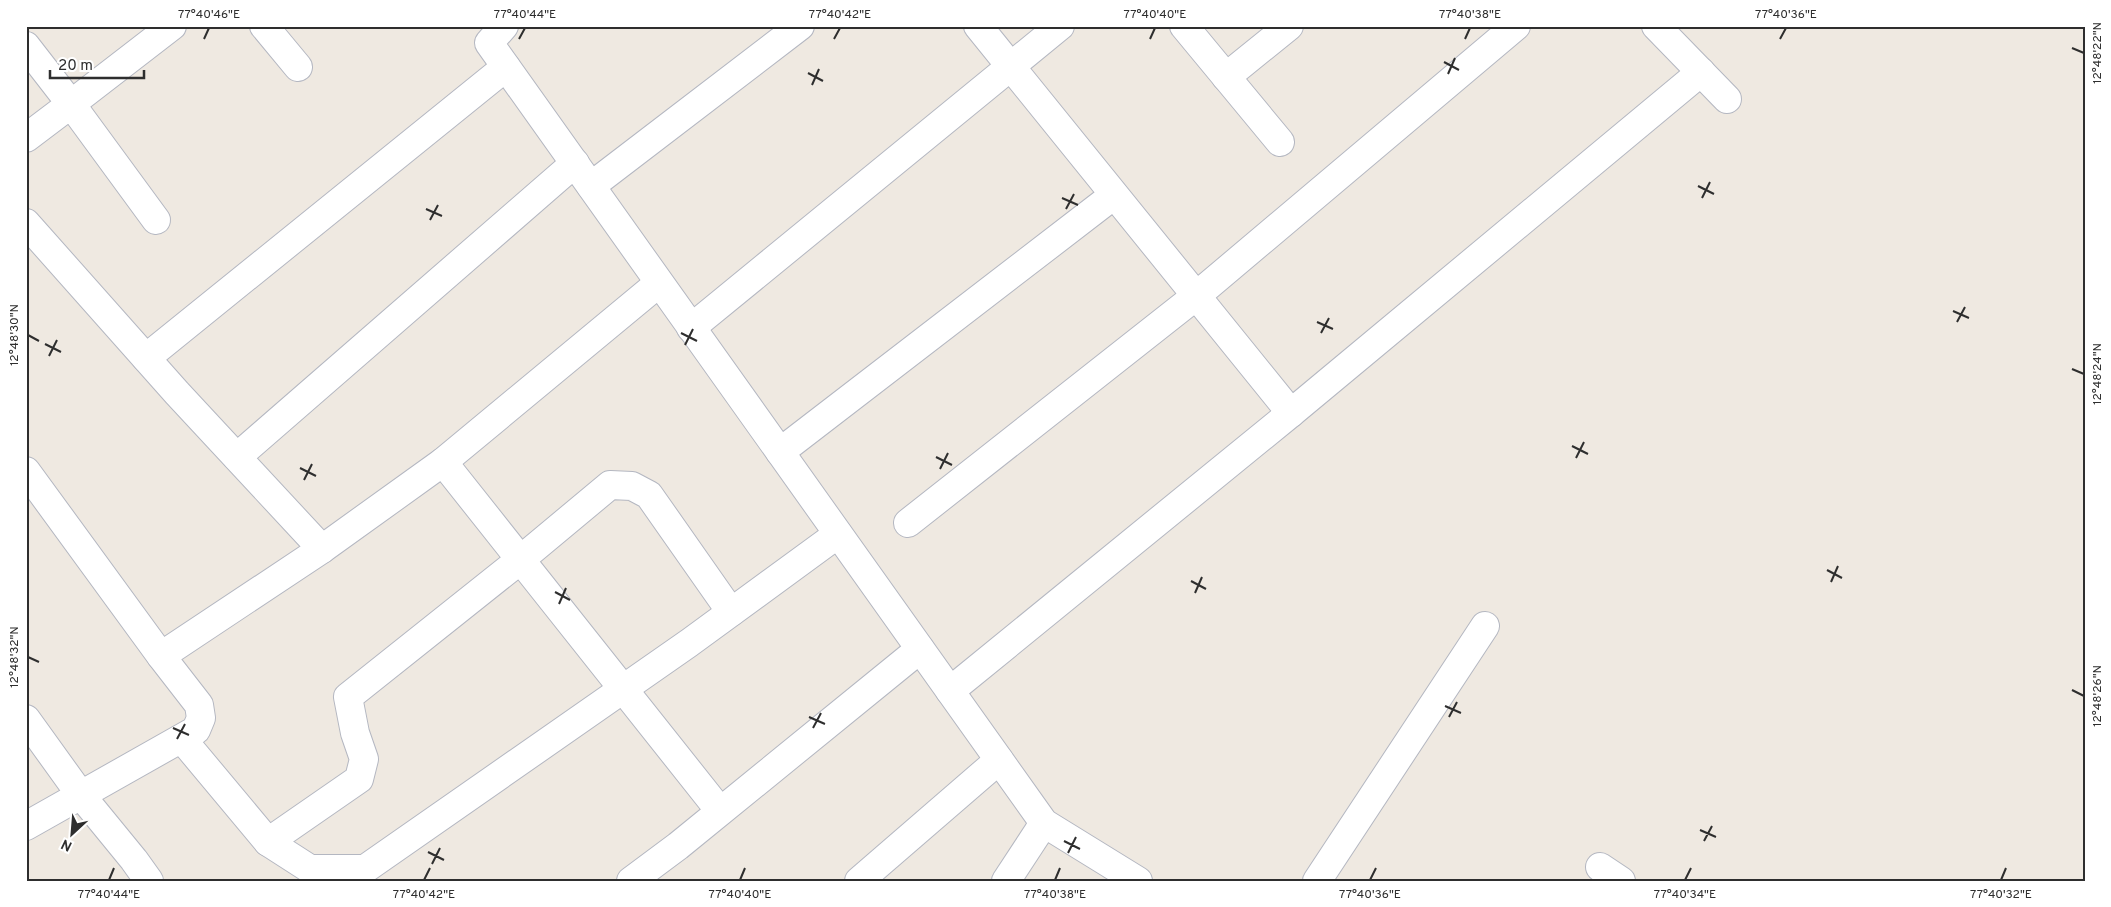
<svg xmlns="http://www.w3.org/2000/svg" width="2111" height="907" viewBox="0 0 2111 907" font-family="Overpass,sans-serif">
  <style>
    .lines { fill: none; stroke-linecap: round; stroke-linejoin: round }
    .minor-casing { stroke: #b4b7c1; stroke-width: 30 }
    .minor { stroke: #fff; stroke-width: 28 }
    .ticks { fill: none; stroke: #2e2e2e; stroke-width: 2 }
    .neatline { fill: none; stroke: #2e2e2e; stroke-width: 2 }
    .ticks-label { font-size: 12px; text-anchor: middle; fill: #2e2e2e }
  </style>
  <rect width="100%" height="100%" fill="#efe9e1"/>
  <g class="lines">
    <g class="minor-casing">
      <g id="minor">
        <polyline points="264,26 298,67"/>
        <polyline points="504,26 489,43 1044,823 1138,881"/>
        <polyline points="978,26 1291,413"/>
        <polyline points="1184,26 1280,142"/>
        <polyline points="1656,26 1727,99"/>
        <polyline points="26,46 71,104 172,26"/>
        <polyline points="1226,77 1289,26"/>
        <polyline points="26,138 71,104 156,220"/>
        <polyline points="591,186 800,26"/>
        <polyline points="26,223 177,393 322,549"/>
        <polyline points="691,328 1060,26"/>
        <polyline points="146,358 506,67"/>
        <polyline points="780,452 1114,195"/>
        <polyline points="237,457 575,163"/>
        <polyline points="443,462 720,811"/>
        <polyline points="26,471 161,656"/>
        <polyline points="908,523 1196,296 1516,26"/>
        <polyline points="950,691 1291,413 1701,72"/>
        <polyline points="26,719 80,794 134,860 149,881"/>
        <polyline points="182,739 268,842 310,869 365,869 689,643 838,534"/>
        <polyline points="26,826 196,730 201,718 199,705 161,656 322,549 443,462 659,283"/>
        <polyline points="268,842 359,779 364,759 355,733 348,697 520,560 610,485 632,486 649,495 731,612"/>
        <polyline points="1600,867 1621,881"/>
        <polyline points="631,881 678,846 920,649"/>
        <polyline points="859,881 999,760"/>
        <polyline points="1006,881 1044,823"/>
        <polyline points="1317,881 1485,626"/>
      </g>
    </g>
    <use href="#minor" class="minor"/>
  </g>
  <path class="ticks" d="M204 39 209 28M519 39 525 28M834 39 840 28M1150 39 1155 28M1465 39 1470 28M1780 39 1786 28M2072 48 2084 53M1444 62 1459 70M808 73 823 81M1448 74 1455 58M812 85 819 69M1698 186 1714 194M1062 198 1078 205M1702 198 1710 182M426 209 442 216M1066 209 1074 194M430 220 438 205M1953 311 1969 318M1317 322 1333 329M1957 322 1965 307M681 333 697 341M1321 333 1329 318M28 335 39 341M45 344 61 352M685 345 693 329M49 356 57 340M2072 369 2084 374M1572 446 1588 454M936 457 952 465M1576 458 1584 442M300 468 316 476M940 469 948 453M304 480 312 464M1827 570 1842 578M1191 581 1206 589M1831 582 1838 566M555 592 570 600M1195 593 1202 577M559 604 566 588M28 657 39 662M2072 690 2084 696M1445 706 1461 713M809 717 825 724M1449 717 1457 702M173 728 189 735M813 728 821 713M177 739 185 724M1700 830 1716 837M1064 841 1080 849M1704 841 1712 826M428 852 444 860M1068 853 1076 837M432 864 440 848M109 880 114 868M424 880 430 868M740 880 745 868M1055 880 1060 868M1370 880 1376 868M1685 880 1691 868M2001 880 2006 868"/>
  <rect width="2111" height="907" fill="none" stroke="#ffffff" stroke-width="55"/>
  <g transform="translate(72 834) rotate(206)" stroke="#ffffff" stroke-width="4" paint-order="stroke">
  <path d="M0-4L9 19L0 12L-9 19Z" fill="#2e2e2e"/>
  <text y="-8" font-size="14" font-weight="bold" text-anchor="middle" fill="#2e2e2e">N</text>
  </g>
  <path d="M50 70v8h94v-8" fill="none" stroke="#2e2e2e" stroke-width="2.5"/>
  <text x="58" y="70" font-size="15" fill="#2e2e2e" stroke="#ffffff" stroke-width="4" paint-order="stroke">20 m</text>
  <rect x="28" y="28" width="2056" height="852" class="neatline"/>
  <g class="ticks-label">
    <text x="209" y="18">77°40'46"E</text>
    <text x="525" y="18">77°40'44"E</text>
    <text x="840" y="18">77°40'42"E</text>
    <text x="1155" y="18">77°40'40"E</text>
    <text x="1470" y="18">77°40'38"E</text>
    <text x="1786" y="18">77°40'36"E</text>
    <text transform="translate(2097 53) rotate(-90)" y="4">12°48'22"N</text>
    <text transform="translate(14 335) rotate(-90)" y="4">12°48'30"N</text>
    <text transform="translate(2097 374) rotate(-90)" y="4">12°48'24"N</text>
    <text transform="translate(14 657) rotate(-90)" y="4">12°48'32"N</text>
    <text transform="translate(2097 696) rotate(-90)" y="4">12°48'26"N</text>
    <text x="109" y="898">77°40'44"E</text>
    <text x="424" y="898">77°40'42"E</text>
    <text x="740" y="898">77°40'40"E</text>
    <text x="1055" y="898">77°40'38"E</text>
    <text x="1370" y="898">77°40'36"E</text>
    <text x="1685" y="898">77°40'34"E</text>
    <text x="2001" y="898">77°40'32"E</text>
  </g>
</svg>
